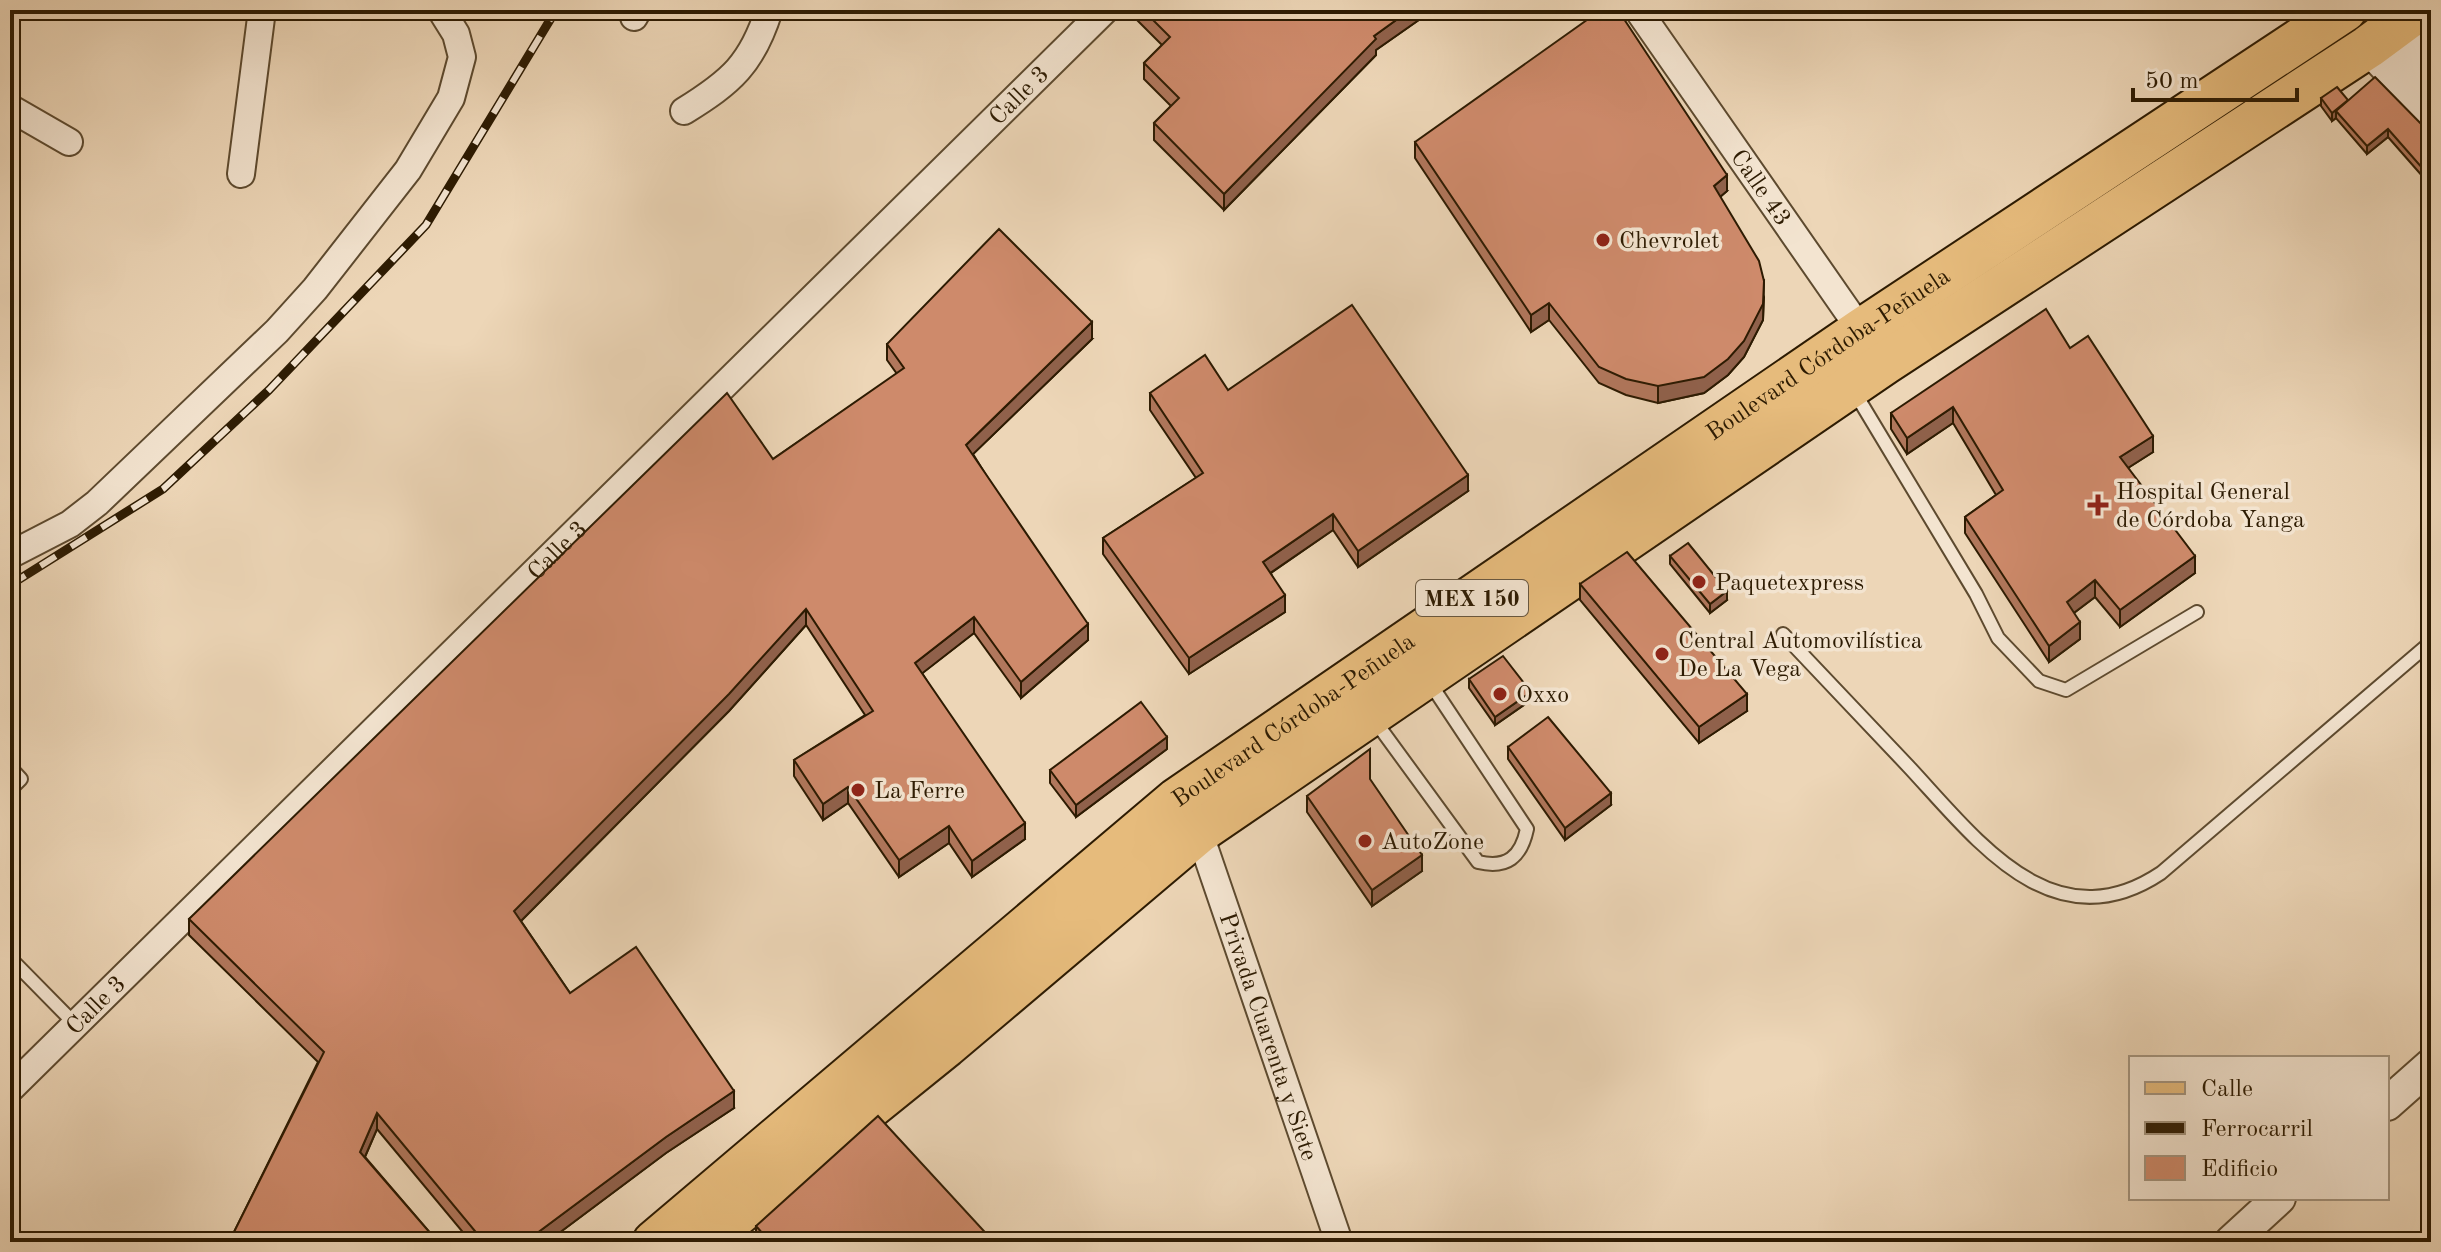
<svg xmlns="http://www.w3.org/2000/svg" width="2441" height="1252" viewBox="0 0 2441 1252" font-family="'Old Standard TT',serif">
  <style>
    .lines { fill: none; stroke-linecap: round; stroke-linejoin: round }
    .service-casing { stroke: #5d4a2f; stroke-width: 16 }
    .minor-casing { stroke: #5d4a2f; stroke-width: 30 }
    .tertiary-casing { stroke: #5d4a2f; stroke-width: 36 }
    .primary-casing { stroke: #2d1b02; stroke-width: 46 }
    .service { stroke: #f3e4d0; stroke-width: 12 }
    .minor { stroke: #f3e4d0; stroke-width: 26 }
    .tertiary { stroke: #f3e4d0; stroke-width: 32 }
    .primary { stroke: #e6bb7c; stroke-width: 42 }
    .rail-casing { stroke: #2d1b02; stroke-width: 9 }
    .rail { stroke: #f3e4d0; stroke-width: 6; stroke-dasharray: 18; stroke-linecap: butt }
    .wall { fill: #b1775c; stroke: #2d1b02; stroke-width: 2 }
    .shaded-wall { fill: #90614b; stroke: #2d1b02; stroke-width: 2 }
    .building { fill: #ce8a6b; stroke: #2d1b02; stroke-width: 2 }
    .poi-dot { fill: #8f2418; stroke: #f3e4d0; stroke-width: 3 }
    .labels { text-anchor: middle; stroke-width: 7; stroke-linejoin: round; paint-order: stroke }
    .shield { fill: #f3e4d0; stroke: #685740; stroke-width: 2 }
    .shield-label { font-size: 22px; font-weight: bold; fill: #2d1b02 }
    .street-label { font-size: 24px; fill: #2d1b02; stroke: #f3e4d0 }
    .poi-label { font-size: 24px; fill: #2d1b02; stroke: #f3e4d0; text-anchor: start }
  </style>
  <rect width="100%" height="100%" fill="#edd6b7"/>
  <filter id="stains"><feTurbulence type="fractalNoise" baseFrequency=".0025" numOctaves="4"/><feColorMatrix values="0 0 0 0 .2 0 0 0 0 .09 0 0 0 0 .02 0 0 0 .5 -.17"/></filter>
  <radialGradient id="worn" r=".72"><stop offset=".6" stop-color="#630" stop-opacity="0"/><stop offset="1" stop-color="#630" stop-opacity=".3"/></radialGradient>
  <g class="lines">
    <g class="service-casing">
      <g id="service">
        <polyline points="1855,393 1976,594 1998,638 2039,681 2066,690 2197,612"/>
        <path d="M1783 634C1825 678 1867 723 1909 767 1976 839 2053 945 2161 873L2431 642"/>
        <path d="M1375 721 1478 862C1507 869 1521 857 1527 829L1430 683"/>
        <polyline points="10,767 21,779 10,790"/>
        <polyline points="10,958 75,1024"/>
      </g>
    </g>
    <g class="minor-casing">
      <g id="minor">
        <path id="s1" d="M1638 10 1869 342"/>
        <polyline points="634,17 638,10"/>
        <polyline points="10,108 69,142"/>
        <path d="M684 111C731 82 752 64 769 10"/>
        <polyline points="241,174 262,10"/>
        <polyline points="10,555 70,524 97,503 277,331 315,289 408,170 451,98 462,57 456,34 441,10"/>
        <path id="s2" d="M1199 832 1339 1242"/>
        <path id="s3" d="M10 1089 1105 10"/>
      </g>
    </g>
    <g class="tertiary-casing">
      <g id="tertiary">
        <polyline points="2391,28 2431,70"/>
        <polyline points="2368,47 2431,114"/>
        <polyline points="2387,1104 2431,1065"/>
        <polyline points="2231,1242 2279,1198"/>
      </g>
    </g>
    <g class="primary-casing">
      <g id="primary">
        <path id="s4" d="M654 1242 1176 800 1861 330 2345 10"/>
        <polyline points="703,1242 946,1046 1199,832 1885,363 2368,47 2418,10"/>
      </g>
    </g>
    <use href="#service" class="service"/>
    <use href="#minor" class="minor"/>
    <use href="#tertiary" class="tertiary"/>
    <use href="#primary" class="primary"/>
    <g class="rail-casing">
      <polyline id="rail" points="10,585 163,489 269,390 426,225 556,10"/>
    </g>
    <use href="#rail" class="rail"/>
  </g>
  <g class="wall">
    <polygon points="1134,10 1433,10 1376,50 1376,55 1224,210 1154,140 1154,123 1171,106 1144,79 1144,63 1162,45 1134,17"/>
    <polygon points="2321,98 2348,101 2431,134 2431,186 2388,137 2367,154 2336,118 2332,121 2321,106"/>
    <polygon points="1415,142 1727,191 1720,197 1764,297 1763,320 1744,357 1728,375 1704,393 1658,403 1626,395 1599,383 1549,320 1531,332 1415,158"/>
    <polygon points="1092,339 973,454 1088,640 1021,698 974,633 922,673 1025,839 972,877 949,843 899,877 848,803 823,820 794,776 794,760 865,715 806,625 729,711 521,921 570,993 734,1108 666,1153 547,1242 471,1242 377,1129 365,1157 438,1242 232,1242 232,1236 318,1062 189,935 189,919 773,459 897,374 887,360 887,344"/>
    <polygon points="2070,348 2153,452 2128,468 2195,573 2120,627 2095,597 2074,613 2080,639 2049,662 1965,533 1965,517 1996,495 1953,423 1907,454 1891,429 1891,413"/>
    <polygon points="1228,390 1468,491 1358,567 1333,530 1271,573 1285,612 1189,674 1103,554 1103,538 1196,478 1150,410 1150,393"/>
    <polygon points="1670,556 1727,600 1710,613 1670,564"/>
    <polygon points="1580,584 1747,711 1699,743 1580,600"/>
    <polygon points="1469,679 1531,700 1495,725 1469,688"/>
    <polygon points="1508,747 1611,805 1565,840 1508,759"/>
    <polygon points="1167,749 1076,817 1050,783 1050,770"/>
    <polygon points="1370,780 1422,871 1372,906 1307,812 1307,796"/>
    <polygon points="756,1226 994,1242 756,1242"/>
  </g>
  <g class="shaded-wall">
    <polygon points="1410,10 1433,10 1376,50 1376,55 1224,210 1224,194 1374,36"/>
    <polygon points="2348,100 2336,111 2336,118 2332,121 2332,113"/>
    <polygon points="2388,129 2388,137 2367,154 2367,146"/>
    <polygon points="1727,175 1727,191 1714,202 1714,186"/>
    <polygon points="1764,281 1763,320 1744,357 1728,375 1704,393 1658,403 1658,386"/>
    <polygon points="1549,303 1549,320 1531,332 1531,315"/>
    <polygon points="1092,322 1092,339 966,461 966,445"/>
    <polygon points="1953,407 1953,423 1907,454 1907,438"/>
    <polygon points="2153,436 2153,452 2120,473 2120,457"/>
    <polygon points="1468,475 1468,491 1358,567 1358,551"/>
    <polygon points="1333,514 1333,530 1263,578 1263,562"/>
    <polygon points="2195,556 2195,573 2120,627 2120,610"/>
    <polygon points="2095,580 2095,597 2067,618 2067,602"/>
    <polygon points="1727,591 1727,600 1710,613 1710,604"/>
    <polygon points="1285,595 1285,612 1189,674 1189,658"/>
    <polygon points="806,609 806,625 729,711 514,928 514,911"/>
    <polygon points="974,617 974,633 915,679 915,663"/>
    <polygon points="2080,622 2080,639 2049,662 2049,646"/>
    <polygon points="1088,624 1088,640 1021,698 1021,682"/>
    <polygon points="1531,692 1531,700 1495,725 1495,717"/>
    <polygon points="1747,694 1747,711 1699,743 1699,727"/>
    <polygon points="1167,737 1167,749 1076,817 1076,805"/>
    <polygon points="848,787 848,803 823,820 823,804"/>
    <polygon points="1611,793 1611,805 1565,840 1565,828"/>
    <polygon points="1025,823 1025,839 972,877 972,861"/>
    <polygon points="949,826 949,843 899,877 899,860"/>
    <polygon points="1422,855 1422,871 1372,906 1372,890"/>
    <polygon points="734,1091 734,1108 666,1153 547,1242 525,1242 666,1137"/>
    <polygon points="377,1113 377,1129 360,1168 360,1152"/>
  </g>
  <g class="building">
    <polygon points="1143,10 1410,10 1374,36 1376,39 1224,194 1154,123 1179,98 1144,63 1170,37"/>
    <polygon points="1601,10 1618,10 1727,175 1714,186 1759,261 1764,281 1763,304 1744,341 1728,359 1704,377 1658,386 1626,379 1599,367 1549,303 1531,315 1415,142"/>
    <polygon points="2375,77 2431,134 2431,178 2388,129 2367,146 2336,111"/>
    <polygon points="2337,87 2348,100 2332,113 2321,98"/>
    <polygon points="999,229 1092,322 966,445 1088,624 1021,682 974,617 915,663 1025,823 972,861 949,826 899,860 848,787 823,804 794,760 873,711 806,609 729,694 514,911 570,993 636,947 734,1091 666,1137 525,1242 484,1242 377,1113 360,1152 438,1242 237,1242 232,1236 324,1052 189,919 727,393 773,459 904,368 887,344"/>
    <polygon points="1352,305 1468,475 1358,551 1333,514 1263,562 1285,595 1189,658 1103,538 1203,473 1150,393 1205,355 1228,390"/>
    <polygon points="2046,309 2070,348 2088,336 2153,436 2120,457 2195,556 2120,610 2095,580 2067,602 2080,622 2049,646 1965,517 2003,490 1953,407 1907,438 1891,413"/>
    <polygon points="1688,543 1727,591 1710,604 1670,556"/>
    <polygon points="1627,552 1747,694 1699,727 1580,584"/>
    <polygon points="1503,656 1531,692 1495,717 1469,679"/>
    <polygon points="1141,702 1167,737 1076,805 1050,770"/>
    <polygon points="1548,717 1611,793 1565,828 1508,747"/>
    <polygon points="1370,749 1370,779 1422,855 1372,890 1307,796"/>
    <polygon points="878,1116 994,1242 770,1242 756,1226"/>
  </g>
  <g class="poi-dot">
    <circle cx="1603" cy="240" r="8"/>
    <path d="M2094 493h8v8h8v8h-8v8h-8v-8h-8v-8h8z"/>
    <circle cx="1699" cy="582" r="8"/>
    <circle cx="1662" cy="654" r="8"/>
    <circle cx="1500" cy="694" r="8"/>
    <circle cx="858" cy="790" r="8"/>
    <circle cx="1365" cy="841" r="8"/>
  </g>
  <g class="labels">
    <rect class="shield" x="1416" y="580" width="112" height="36" rx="6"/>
    <g class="shield-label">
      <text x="1472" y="606">MEX 150</text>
    </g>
    <g class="street-label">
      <text dy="8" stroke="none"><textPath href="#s3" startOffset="1416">Calle 3</textPath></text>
      <text dy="8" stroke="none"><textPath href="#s1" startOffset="216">Calle 43</textPath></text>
      <text dy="8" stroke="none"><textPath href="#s4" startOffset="1474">Boulevard Córdoba-Peñuela</textPath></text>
      <text dy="8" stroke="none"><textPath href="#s3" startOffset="768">Calle 3</textPath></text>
      <text dy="8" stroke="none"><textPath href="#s4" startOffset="826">Boulevard Córdoba-Peñuela</textPath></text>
      <text dy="8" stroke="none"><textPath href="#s3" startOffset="120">Calle 3</textPath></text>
      <text dy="8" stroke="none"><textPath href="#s2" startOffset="216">Privada Cuarenta y Siete</textPath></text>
    </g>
    <g class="poi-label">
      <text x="1619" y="248">Chevrolet</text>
      <text x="2116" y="499">Hospital General<tspan x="2116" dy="28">de Córdoba Yanga</tspan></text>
      <text x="1715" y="590">Paquetexpress</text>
      <text x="1678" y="648">Central Automovilística<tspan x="1678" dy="28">De La Vega</tspan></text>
      <text x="1516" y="702">Oxxo</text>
      <text x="874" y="798">La Ferre</text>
      <text x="1381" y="849">AutoZone</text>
    </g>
  </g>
  <rect width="2441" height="1252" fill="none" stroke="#edd6b7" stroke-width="40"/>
  <rect x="12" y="12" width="2417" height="1228" fill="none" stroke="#2d1b02" stroke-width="4"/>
  <rect x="20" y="20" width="2401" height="1212" fill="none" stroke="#2d1b02" stroke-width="2"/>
  <rect x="2129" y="1056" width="260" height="144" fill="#f3e4d0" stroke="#a4947e" stroke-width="2"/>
  <rect x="2145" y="1082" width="40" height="12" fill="#e6bb7c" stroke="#a4947e" stroke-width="2"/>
  <text x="2201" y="1096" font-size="24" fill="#2d1b02">Calle</text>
  <rect x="2145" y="1122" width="40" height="12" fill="#2d1b02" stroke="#a4947e" stroke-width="2"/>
  <text x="2201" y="1136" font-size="24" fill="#2d1b02">Ferrocarril</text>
  <rect x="2145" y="1156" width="40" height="24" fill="#ce8a6b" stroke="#a4947e" stroke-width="2"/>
  <text x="2201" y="1176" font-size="24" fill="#2d1b02">Edificio</text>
  <path d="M2133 88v12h164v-12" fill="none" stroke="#2d1b02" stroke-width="4"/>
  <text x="2145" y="88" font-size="24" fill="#2d1b02" stroke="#f3e4d0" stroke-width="6" paint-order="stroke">50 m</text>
  <rect width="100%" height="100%" filter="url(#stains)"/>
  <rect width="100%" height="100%" fill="url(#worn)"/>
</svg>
